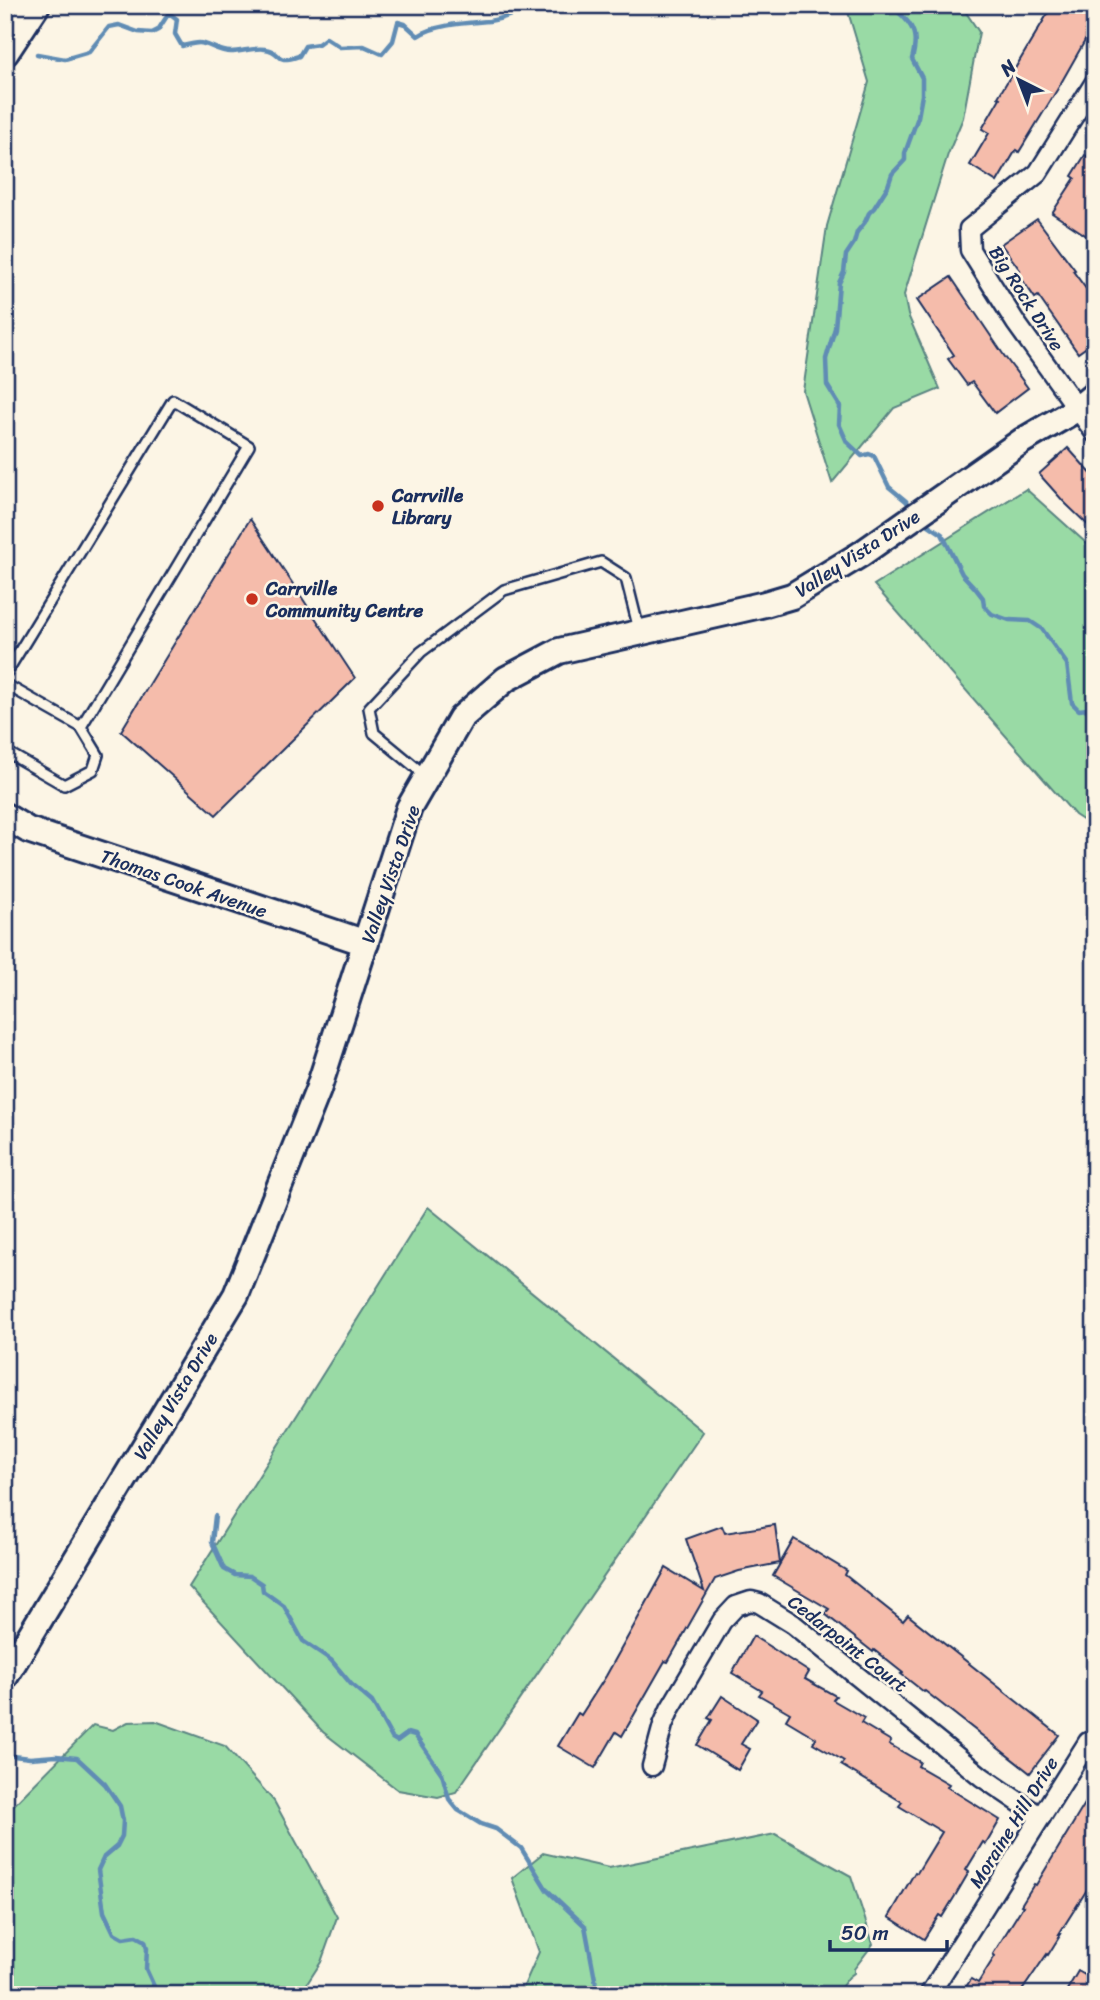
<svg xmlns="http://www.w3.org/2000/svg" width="1100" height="2000" viewBox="0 0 1100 2000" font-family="Sriracha,sans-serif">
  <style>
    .green { fill: #99daa5; stroke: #5a8482; stroke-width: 2 }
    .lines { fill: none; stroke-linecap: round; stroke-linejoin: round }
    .stream { stroke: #608cb4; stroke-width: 4.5 }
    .building { fill: #f5bcab; stroke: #1b2f5e; stroke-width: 2 }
    .lane-casing { stroke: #1b2f5e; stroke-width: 14 }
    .street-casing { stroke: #1b2f5e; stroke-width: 23 }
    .secondary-casing { stroke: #1b2f5e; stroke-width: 30 }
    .primary-casing { stroke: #1b2f5e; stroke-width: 32 }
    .lane { stroke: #fcf5e5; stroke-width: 9 }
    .street { stroke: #fcf5e5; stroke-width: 18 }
    .secondary { stroke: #fcf5e5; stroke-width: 24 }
    .primary { stroke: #fcf5e5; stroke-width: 26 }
    .poi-dot { fill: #c8321e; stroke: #fcf5e5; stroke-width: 2.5 }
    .labels { text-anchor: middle; stroke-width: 5; stroke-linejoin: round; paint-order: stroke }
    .street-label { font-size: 19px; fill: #1b2f5e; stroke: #fcf5e5 }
    .poi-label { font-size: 19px; font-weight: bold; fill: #1b2f5e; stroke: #fcf5e5; text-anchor: start }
  </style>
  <rect width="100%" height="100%" fill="#fcf5e5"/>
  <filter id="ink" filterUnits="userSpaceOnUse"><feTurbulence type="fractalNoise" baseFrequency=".0143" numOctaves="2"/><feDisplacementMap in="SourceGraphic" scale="14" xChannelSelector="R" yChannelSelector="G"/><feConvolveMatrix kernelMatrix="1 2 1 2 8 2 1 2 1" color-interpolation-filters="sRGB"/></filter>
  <g filter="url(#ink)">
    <g class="green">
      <polygon points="846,5 961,5 979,32 963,118 948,154 904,295 908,315 940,389 894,408 832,483 803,391 827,226 869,82"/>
      <polygon points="1026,489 1095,551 1095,828 1075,815 874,585"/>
      <polygon points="428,1207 703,1432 456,1792 438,1797 398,1790 323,1732 189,1587"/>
      <polygon points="155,1721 225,1746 274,1801 337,1917 321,1962 303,1990 305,1995 5,1995 5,1814 93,1725 113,1730 128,1722"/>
      <polygon points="775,1834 851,1876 873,1944 854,1969 854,1973 849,1977 835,1995 518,1995 523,1988 539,1952 512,1878 543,1853 609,1868"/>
    </g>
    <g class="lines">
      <g class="stream">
        <path d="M864 5 865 9C878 8 884 14 897 11 915 26 918 37 912 59L922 78V95L918 117 905 153V160L892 174 888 186 874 208 869 213 865 222 857 232 854 243 846 255 844 272 839 283 835 328 826 359 827 385 840 406 839 424 847 442 862 456 869 454 874 456 889 487 906 501 911 508"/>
        <path d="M37 54 65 59 89 52 109 27 119 25 138 32 152 33 158 30 169 13 177 19 175 34 182 46C188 45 194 43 199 43 208 43 218 52 231 52 242 52 254 47 265 49 285 52 272 65 299 56L305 46 318 44 326 38 340 47 364 46 382 54 393 41 398 22 405 24 418 36C436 24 468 23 489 21 504 19 518 12 532 5"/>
        <polyline points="924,522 942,534 962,574 976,589 983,598 984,606 992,614 1009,620 1030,621 1042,629 1067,664 1072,703 1079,710 1095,708"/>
        <polyline points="215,1516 212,1542 224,1569 235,1575 250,1576 262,1584 263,1591 284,1606 303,1641 331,1660 351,1684 372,1702 392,1738 397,1741 408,1733 415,1735 442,1774 449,1799 458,1810 481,1824 496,1829 521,1848 547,1890 585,1926 598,1995"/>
        <polyline points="5,1755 30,1758 56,1756 77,1758 105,1784 120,1806 123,1821 122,1836 117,1846 104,1857 98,1870 104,1912 114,1933 123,1938 136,1936 145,1941 147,1948 146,1969 157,1993 156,1995"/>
      </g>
    </g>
    <g class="building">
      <polygon points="1057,5 1095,5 1095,23 1057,90 1019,152 1016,150 997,182 970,165 989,133 982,129 1000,98 998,97 1051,8 1054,10"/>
      <polygon points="1085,155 1095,161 1095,230 1090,238 1052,213 1075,178 1072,176"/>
      <polygon points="1037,219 1075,270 1073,271 1095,301 1095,341 1078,353 1038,296 1035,298 1017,272 1020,270 1001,244"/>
      <polygon points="951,277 1005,357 1028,388 995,413 972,382 967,385 948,359 954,355 917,300"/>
      <polygon points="1068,448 1095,478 1095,532 1064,502 1039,474"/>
      <polygon points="250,519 355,678 216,815 121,731"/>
      <polygon points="775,1525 780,1563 739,1571 715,1579 668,1662 665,1661 622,1736 616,1732 595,1768 558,1746 578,1713 581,1715 606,1676 666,1568 704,1591 686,1539 722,1526 725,1533"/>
      <polygon points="794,1539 847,1571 845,1575 903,1621 908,1615 1059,1735 1030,1773 925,1691 924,1692 901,1674 903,1673 874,1650 873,1652 825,1614 829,1609 773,1576"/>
      <polygon points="753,1636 809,1672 805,1679 836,1696 833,1700 864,1718 861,1723 891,1741 889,1744 920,1762 918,1766 949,1784 947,1787 1000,1820 986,1844 983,1842 966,1870 969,1872 955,1896 942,1917 939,1915 924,1939 889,1917 915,1872 917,1873 942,1832 899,1806 902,1802 841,1765 844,1761 813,1743 816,1738 786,1720 790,1713 759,1695 762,1691 732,1673"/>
      <polygon points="722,1696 757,1719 741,1744 750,1749 738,1770 697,1745 712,1720 708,1718"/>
      <polygon points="1095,1787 1095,1877 1059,1934 1061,1934 1048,1955 1047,1954 1019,1995 961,1995 971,1979 978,1983 995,1956 993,1954 1023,1906 1021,1905 1034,1884 1036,1885"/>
      <polygon points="1078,1971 1095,1981 1095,1995 1064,1995"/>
    </g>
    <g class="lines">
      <g class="lane-casing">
        <g id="lane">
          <polyline points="5,675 173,400 249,446 81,727 98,755 93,770 64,785 5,751"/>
          <polyline points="5,684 81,727"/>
          <polyline points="426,776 374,733 369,708 421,652 504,590 601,562 626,578 639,630"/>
        </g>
      </g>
      <g class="street-casing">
        <g id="street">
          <polyline points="1095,82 1038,173 969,229 970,250 1016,323 1095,433"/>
          <polyline points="652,1766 663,1725 670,1709 722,1621 736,1606 751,1601 759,1603 793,1624 982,1777 1041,1817"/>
          <polyline points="929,1995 1088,1742"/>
        </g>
      </g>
      <g class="secondary-casing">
        <g id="secondary">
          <polyline points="5,816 28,830 366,943"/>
          <polyline points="5,1677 236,1295 318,1090 409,808 461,718 506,679 559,651 765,604 792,596 861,554 1022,441 1077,409 1095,394"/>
        </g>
      </g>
      <g class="primary-casing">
        <polyline id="primary" points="5,52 36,5"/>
      </g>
      <use href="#lane" class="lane"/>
      <use href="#street" class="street"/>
      <use href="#secondary" class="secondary"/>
      <use href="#primary" class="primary"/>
    </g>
  </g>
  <g class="poi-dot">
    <circle cx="378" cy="506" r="7"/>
    <circle cx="252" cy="599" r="7"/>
  </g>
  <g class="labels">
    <g class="street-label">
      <text transform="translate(1027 298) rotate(57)" y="7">Big Rock Drive</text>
      <text transform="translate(857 553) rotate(-33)" y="7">Valley Vista Drive</text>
      <text transform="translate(390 874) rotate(-71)" y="7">Valley Vista Drive</text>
      <text transform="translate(184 883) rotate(19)" y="7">Thomas Cook Avenue</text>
      <text transform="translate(175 1396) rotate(-59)" y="7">Valley Vista Drive</text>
      <text transform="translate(848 1643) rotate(38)" y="7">Cedarpoint Court</text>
      <text transform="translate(1013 1822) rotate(-58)" y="7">Moraine Hill Drive</text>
    </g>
    <g class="poi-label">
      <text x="392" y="502">Carrville<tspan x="392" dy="22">Library</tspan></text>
      <text x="266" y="595">Carrville<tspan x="266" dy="22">Community Centre</tspan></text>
    </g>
  </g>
  <rect width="1100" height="2000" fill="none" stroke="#fcf5e5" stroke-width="28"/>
  <rect x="14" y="14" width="1072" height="1972" fill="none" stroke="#1b2f5e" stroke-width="2.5" filter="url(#ink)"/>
  <g transform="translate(1019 80) rotate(318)" stroke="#fcf5e5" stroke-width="5" paint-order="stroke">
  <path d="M0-5L12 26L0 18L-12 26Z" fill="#1b2f5e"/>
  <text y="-10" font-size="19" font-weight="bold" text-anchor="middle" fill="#1b2f5e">N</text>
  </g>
  <path d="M830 1940v10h117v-10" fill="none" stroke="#1b2f5e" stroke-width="3.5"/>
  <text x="841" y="1940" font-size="21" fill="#1b2f5e" stroke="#fcf5e5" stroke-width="5" paint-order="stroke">50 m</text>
</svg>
